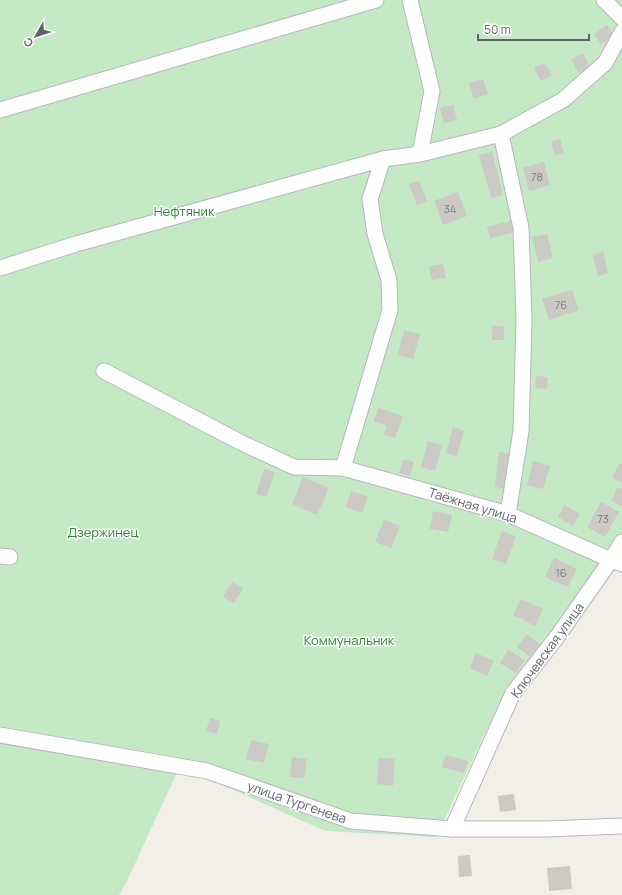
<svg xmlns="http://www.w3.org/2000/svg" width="622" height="895" viewBox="0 0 622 895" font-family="Manrope,sans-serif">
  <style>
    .green { fill: #c5e8c5 }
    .building { fill: #cccac5 }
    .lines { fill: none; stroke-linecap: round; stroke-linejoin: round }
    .minor-casing { stroke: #b5b8bc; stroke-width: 17 }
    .minor { stroke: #fff; stroke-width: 15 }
    .labels { text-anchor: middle; stroke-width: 3; stroke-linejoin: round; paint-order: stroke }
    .number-label { font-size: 11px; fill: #7a7d7f }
    .park-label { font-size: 13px; fill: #348238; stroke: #fff }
    .street-label { font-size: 13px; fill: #5f6368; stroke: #fff }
  </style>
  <rect width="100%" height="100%" fill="#f1efe8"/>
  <polygon class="green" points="0,0 622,0 622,533 601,565 500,702 436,837 325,831 180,766 127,881 119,895 0,895"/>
  <g class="building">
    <polygon points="607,25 614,36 601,44 594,34"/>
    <polygon points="583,53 590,67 578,73 571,59"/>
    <polygon points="545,63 552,75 541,81 534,68"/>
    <polygon points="483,79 488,94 474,99 469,83"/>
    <polygon points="453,105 457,120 444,123 440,108"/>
    <polygon points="560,139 564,153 555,156 551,142"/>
    <polygon points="492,152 503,195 491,198 479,155"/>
    <polygon points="544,162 550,185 529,191 523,168"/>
    <polygon points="419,181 427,201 417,205 409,184"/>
    <polygon points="458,192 467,216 443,225 434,201"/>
    <polygon points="514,220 517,232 490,238 487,227"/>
    <polygon points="547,234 553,258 538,262 532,237"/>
    <polygon points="603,252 608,273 598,276 593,255"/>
    <polygon points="443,264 446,278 432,280 429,266"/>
    <polygon points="572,290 579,310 549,320 542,299"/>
    <rect x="492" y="326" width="12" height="14"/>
    <polygon points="404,330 420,334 413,359 398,355"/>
    <polygon points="536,376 548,377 547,389 535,388"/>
    <polygon points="378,408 403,416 395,438 384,435 387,426 374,421"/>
    <polygon points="453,427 464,430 457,456 446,453"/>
    <polygon points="428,441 442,445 435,471 421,467"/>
    <polygon points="499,452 512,454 507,489 495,487"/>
    <polygon points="403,459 414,462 410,476 399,473"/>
    <polygon points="533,461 550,466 543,489 527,485"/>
    <polygon points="620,463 622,464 622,483 612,477"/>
    <polygon points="264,469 275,472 266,497 256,494"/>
    <polygon points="303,477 329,488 317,515 292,504"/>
    <polygon points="618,487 622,489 622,506 611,501"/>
    <polygon points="352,491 368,497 362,513 345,507"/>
    <polygon points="601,502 619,512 605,537 587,527"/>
    <polygon points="564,505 580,514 573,526 558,517"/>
    <polygon points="433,511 452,515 448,532 430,529"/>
    <polygon points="384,520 400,526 391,548 375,542"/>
    <polygon points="502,531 516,537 506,564 492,559"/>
    <polygon points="554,558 577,569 568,587 545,577"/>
    <polygon points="232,582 243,588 234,603 223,597"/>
    <polygon points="521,599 543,609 535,626 513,615"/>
    <polygon points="527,634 540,645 530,657 517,647"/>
    <polygon points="508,650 525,660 516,673 500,663"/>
    <polygon points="476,653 494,661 487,676 470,668"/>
    <polygon points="210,718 220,721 217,734 206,731"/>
    <polygon points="251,740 269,744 264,763 246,759"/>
    <polygon points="446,755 468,761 464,773 442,767"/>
    <polygon points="292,757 307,759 304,778 290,777"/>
    <polygon points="379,758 395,759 393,786 377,784"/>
    <polygon points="514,794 516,810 500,812 498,796"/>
    <polygon points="470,855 472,876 459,877 458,856"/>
    <polygon points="570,866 572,889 549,891 547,868"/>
  </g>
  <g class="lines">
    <g class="minor-casing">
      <g id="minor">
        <polyline points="410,0 432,91 420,154"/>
        <polyline points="604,0 622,18"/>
        <polyline points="0,110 376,0"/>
        <polyline points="501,134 521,228 524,320 521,431 508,514"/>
        <polyline points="0,268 76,244 383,159 420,154 501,134 563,100 605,63 622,32"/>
        <polyline points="104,371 242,443 294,467 343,468 508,514 611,560 622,564"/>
        <polyline points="343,468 390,310 389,280 375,234 370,199 383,159"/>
        <polyline points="0,556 10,557"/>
        <polyline points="0,735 207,771 351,821 452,829 546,829 622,826"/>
        <polyline points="452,829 513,693 557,637 611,560 622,542"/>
      </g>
    </g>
    <use href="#minor" class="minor"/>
  </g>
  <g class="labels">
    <g class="number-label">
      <text x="537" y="181">78</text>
      <text x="450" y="213">34</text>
      <text x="561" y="309">76</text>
      <text x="603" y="523">73</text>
      <text x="561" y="577">16</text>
    </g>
    <g class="park-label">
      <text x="184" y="216">Нефтяник</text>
      <text x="103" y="537">Дзержинец</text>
      <text x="349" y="645">Коммунальник</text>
    </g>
    <g class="street-label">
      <text transform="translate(473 505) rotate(17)" y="5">Таёжная улица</text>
      <text transform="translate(547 650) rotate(-54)" y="5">Ключевская улица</text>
      <text transform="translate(297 802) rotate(19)" y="5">улица Тургенева</text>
    </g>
  </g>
  <g transform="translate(36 36) rotate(231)" stroke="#ffffff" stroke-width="3" paint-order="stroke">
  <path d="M0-3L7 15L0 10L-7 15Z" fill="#5f6368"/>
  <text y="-6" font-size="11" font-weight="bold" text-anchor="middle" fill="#5f6368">С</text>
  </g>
  <path d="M478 34v6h111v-6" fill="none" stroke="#5f6368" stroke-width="2"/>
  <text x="484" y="34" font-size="12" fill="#5f6368" stroke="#ffffff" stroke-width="3" paint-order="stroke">50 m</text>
</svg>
